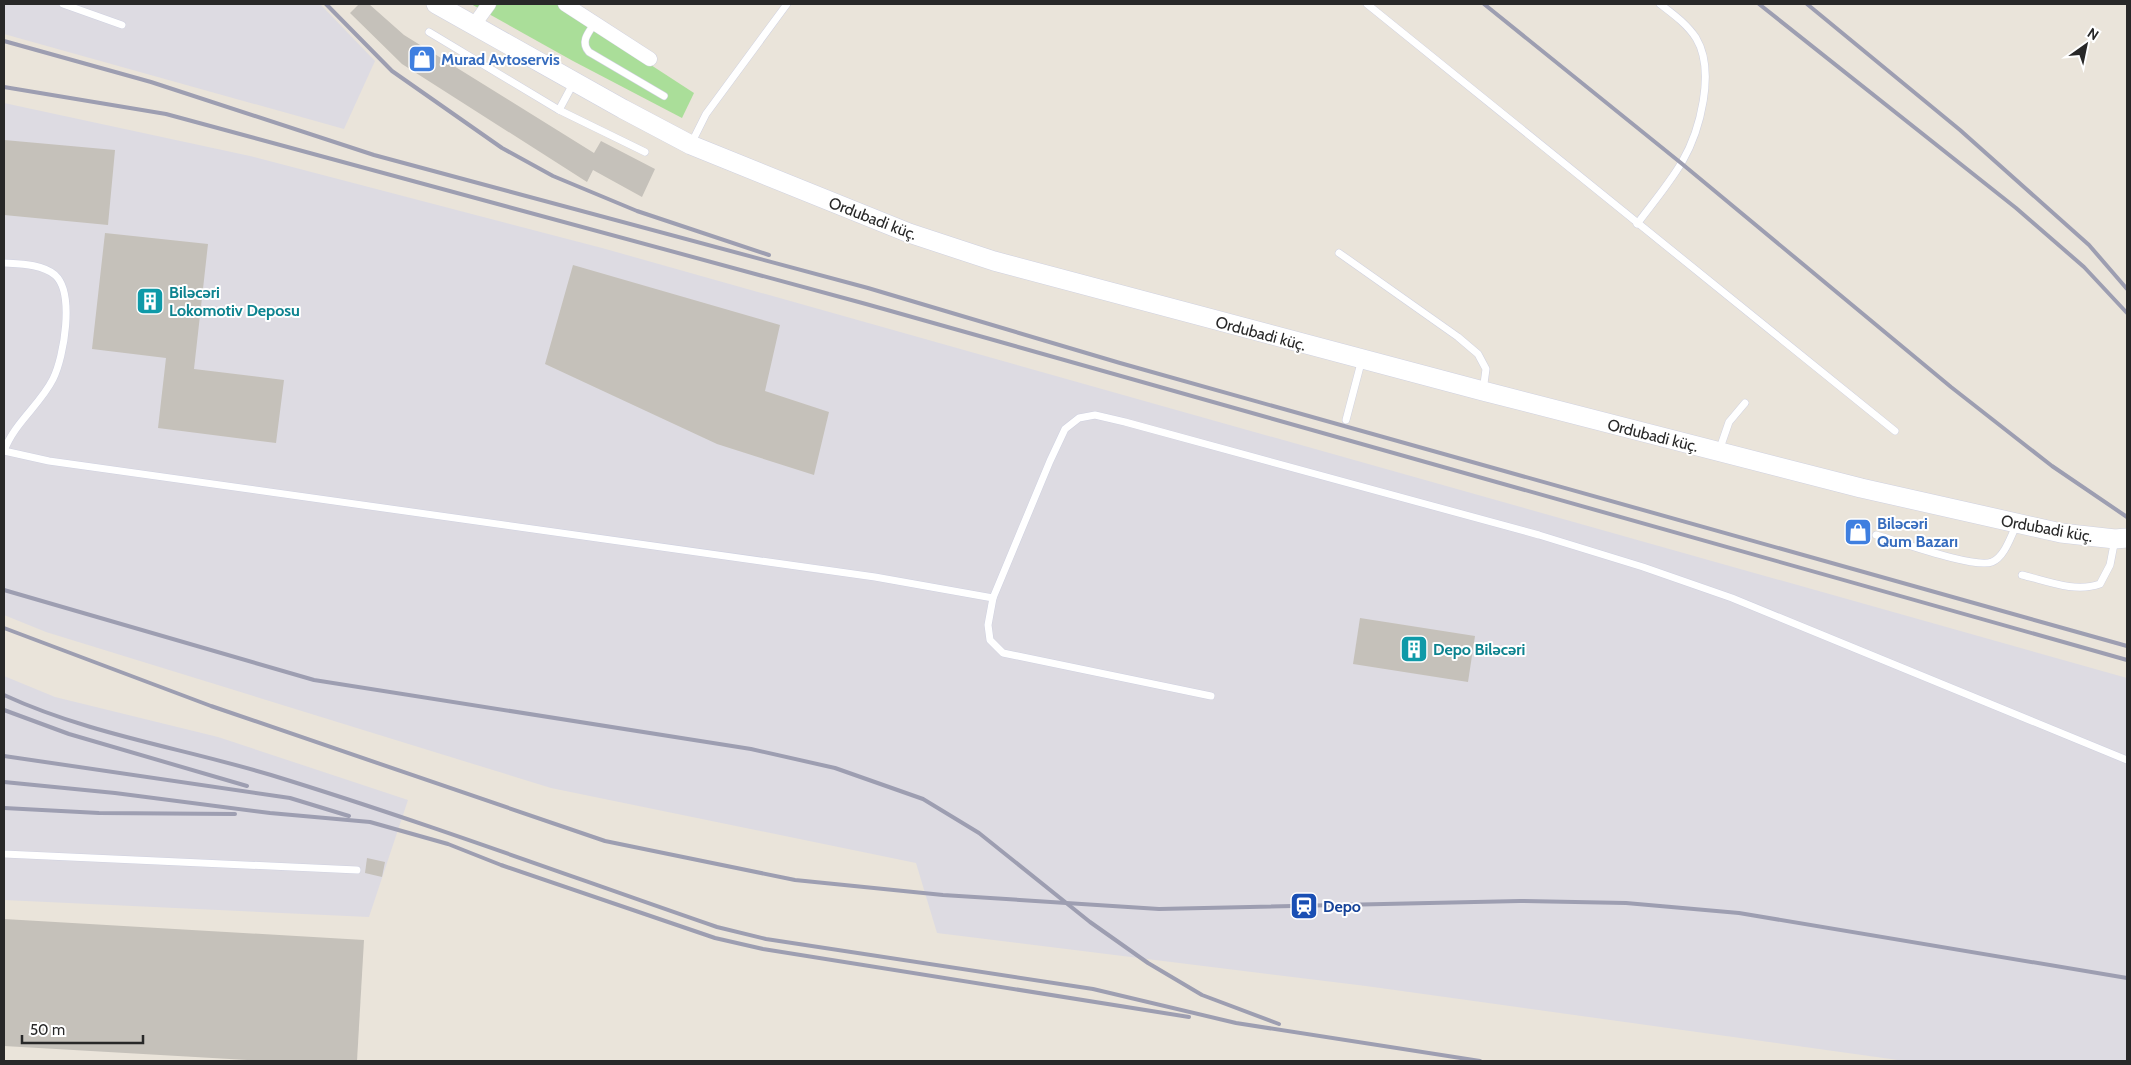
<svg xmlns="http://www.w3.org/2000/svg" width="2131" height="1065" viewBox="0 0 2131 1065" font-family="Cabin,sans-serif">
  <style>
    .industrial { fill: #dddbe2 }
    .green { fill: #aade99 }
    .building { fill: #c5c1ba }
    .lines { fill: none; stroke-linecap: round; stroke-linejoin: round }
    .service-casing { stroke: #cfd1e0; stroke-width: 8 }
    .minor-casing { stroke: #cfd1e0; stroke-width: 15 }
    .secondary-casing { stroke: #cfd1e0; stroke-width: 20 }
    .service { stroke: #fff; stroke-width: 7 }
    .minor { stroke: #fff; stroke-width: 14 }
    .secondary { stroke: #fff; stroke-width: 19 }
    .rail { stroke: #9d9eb1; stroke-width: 4 }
    .labels { text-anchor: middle; stroke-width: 4; stroke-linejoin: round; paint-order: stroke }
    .shop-label { font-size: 16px; font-weight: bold; fill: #366cbe; stroke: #fff; text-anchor: start }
    .street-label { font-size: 16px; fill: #282828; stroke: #fff }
    .culture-label { font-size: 16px; font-weight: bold; fill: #0d838f; stroke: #fff; text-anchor: start }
    .transit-label { font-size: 16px; font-weight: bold; fill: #164399; stroke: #fff; text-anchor: start }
  </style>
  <rect width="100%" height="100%" fill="#eae4da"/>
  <g class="industrial">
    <polygon points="4,4 320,4 375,61 344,129 4,34"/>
    <polygon points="4,103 250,156 602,248 2127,678 2127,1061 1905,1061 1366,986 937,933 916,863 551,788 46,632 4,615"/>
    <polygon points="4,676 55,697 218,737 408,800 369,917 4,900"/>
  </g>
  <polygon class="green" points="471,4 557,4 694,93 682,118 573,61"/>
  <g class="building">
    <polygon points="359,4 369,4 404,35 594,153 601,141 655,169 642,197 593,170 587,182 402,64 350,13"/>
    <polygon points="4,140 115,150 108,225 4,215"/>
    <polygon points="105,233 208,244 194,369 284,380 276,443 158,428 166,358 92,349"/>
    <polygon points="573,265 780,325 765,391 829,412 814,475 717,444 545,364"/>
    <polygon points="1360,618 1475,636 1468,682 1353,664"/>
    <polygon points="367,858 385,862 382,877 365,873"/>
    <polygon points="4,919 364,940 357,1061 266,1061 4,1046"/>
  </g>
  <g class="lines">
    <g class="service-casing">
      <g id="service">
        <polyline points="63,4 122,25"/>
        <polyline points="1367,4 1895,431"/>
        <path d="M595 23C588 33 580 42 589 52L664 96"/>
        <polyline points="429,32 559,110 645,152"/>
        <polyline points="559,110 574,82"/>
        <polyline points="691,144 706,114 787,4"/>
        <path d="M1637 224C1652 204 1669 184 1682 162 1700 131 1716 71 1696 38 1687 24 1673 14 1660 4"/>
        <polyline points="1339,253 1458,337 1478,354 1486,369 1483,391"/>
        <path d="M4 263C21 264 42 264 55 275 75 293 64 357 53 379 40 405 14 423 4 451"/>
        <polyline points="1346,420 1362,359"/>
        <polyline points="4,451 49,461 875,577 993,598"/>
        <polyline points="1719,451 1729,422 1745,403"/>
        <path d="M1876 535C1898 541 1974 569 1992 562 2005 557 2011 535 2017 524"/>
        <path d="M2022 575C2047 581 2075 593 2100 584L2110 565 2115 539"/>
        <polyline points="1211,696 1003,653 990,640 988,625 993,598 1050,461 1065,429 1079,418 1095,415 1125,422 1539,535 1643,567 1732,598 2127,760"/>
        <polyline points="4,854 357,870"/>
      </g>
    </g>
    <g class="minor-casing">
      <g id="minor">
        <polyline points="565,4 650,59"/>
        <polyline points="474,25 489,4"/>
      </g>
    </g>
    <g class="secondary-casing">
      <polyline id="secondary" points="436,4 623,109 691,145 909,233 994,261 1483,391 1861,488 2061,533 2115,539 2127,538"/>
    </g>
    <use href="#service" class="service"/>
    <use href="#minor" class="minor"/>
    <use href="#secondary" class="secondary"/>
    <g class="rail">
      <polyline points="326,4 392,71 502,148 553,176 637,211 769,255"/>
      <polyline points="1484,4 1681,163 1951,387 2052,466 2127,517"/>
      <polyline points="1759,4 2016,208 2084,267 2127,313"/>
      <polyline points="1807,4 1960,130 2089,245 2127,289"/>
      <polyline points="4,41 151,82 374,155 868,288 1120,363 2127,646"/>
      <polyline points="4,87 166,114 866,304 2127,660"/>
      <polyline points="4,590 314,680 751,749 835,768 923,799 979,833 1090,922 1148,963 1202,995 1279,1024"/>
      <polyline points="4,628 211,706 605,841 795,880 943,895 1159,909 1520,901 1626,903 1739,913 2127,978"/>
      <path d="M4 695C88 734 182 748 271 775 421 821 569 876 717 927L766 939 1093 989 1236 1023 1480 1061"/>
      <polyline points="4,710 69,734 247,786"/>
      <polyline points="4,756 290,798 349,816"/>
      <polyline points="4,782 115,793 270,813 370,822 448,844 501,865 715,938 763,949 1189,1017"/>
      <polyline points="4,808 99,813 235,814"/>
    </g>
  </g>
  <defs>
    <g id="shop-square" transform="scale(1.4375)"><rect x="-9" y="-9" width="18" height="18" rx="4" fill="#3f7fe0" stroke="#fff"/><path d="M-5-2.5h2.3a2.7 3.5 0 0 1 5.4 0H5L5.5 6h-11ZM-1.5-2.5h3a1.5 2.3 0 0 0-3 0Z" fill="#fff"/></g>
    <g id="building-square" transform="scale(1.4375)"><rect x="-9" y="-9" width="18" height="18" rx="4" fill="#0f9aa8" stroke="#fff"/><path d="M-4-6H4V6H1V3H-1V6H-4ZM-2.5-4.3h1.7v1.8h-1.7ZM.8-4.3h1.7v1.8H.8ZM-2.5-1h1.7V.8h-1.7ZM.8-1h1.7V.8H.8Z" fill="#fff"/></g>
    <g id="station-square" transform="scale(1.4375)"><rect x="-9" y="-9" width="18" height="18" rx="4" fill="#1a4fb4" stroke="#fff"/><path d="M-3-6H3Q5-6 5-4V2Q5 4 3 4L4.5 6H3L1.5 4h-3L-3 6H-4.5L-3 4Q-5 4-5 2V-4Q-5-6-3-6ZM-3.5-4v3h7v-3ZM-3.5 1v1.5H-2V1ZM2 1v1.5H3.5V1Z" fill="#fff"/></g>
  </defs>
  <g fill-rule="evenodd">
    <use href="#shop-square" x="422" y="59"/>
    <use href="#building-square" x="150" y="301"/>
    <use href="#shop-square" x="1858" y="532"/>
    <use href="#building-square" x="1414" y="649"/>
    <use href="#station-square" x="1304" y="906"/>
  </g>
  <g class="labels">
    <g class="shop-label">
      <text x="441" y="65">Murad Avtoservis</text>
      <text x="1877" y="529">Biləcəri<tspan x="1877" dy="18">Qum Bazarı</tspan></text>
    </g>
    <g class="street-label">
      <text transform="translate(873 218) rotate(21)" y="6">Ordubadi küç.</text>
      <text transform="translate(1261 333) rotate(15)" y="6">Ordubadi küç.</text>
      <text transform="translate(1653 435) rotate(14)" y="6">Ordubadi küç.</text>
      <text transform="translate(2047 528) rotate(10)" y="6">Ordubadi küç.</text>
    </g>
    <g class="culture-label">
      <text x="169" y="298">Biləcəri<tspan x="169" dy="18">Lokomotiv Deposu</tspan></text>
      <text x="1433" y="655">Depo Biləcəri</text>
    </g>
    <g class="transit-label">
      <text x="1323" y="912">Depo</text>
    </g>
  </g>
  <rect width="2131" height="1065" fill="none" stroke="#282828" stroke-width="10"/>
  <g transform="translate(2086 45) rotate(33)" stroke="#ffffff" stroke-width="4" paint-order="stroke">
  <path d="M0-4L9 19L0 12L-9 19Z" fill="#282828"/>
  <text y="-8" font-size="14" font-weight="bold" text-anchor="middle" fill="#282828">N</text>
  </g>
  <path d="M22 1035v8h121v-8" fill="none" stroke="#282828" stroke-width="2.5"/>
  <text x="30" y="1035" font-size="15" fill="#282828" stroke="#ffffff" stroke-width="4" paint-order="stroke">50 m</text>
</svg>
